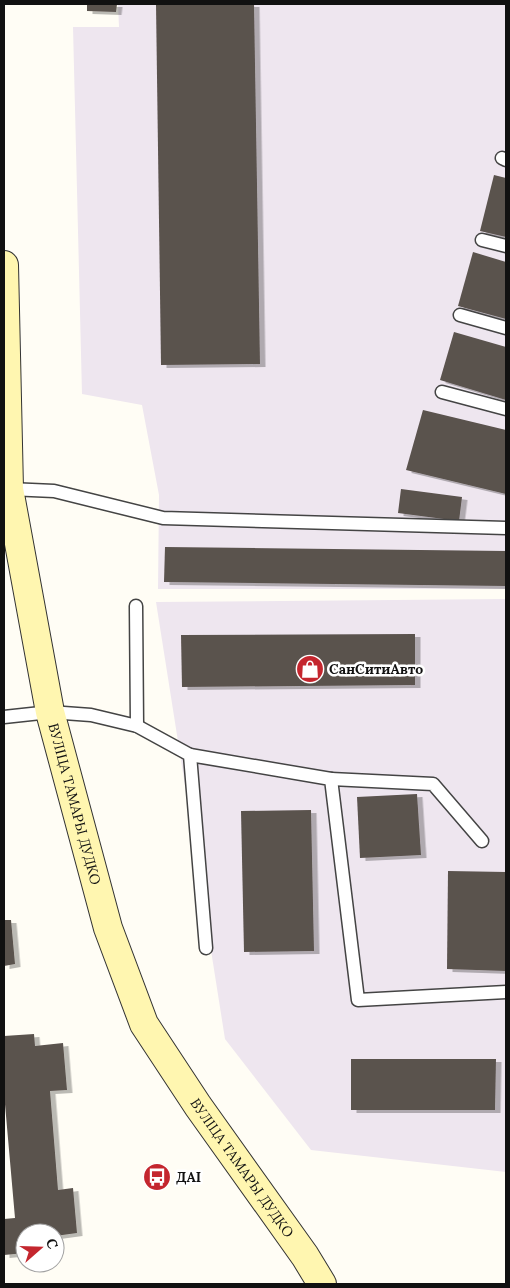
<svg xmlns="http://www.w3.org/2000/svg" width="510" height="1288" viewBox="0 0 510 1288" font-family="Lora,serif">
  <style>
    .industrial { fill: #eee6ef }
    .building { fill: #5a524d; filter: url(#shadow) }
    .lines { fill: none; stroke-linecap: round; stroke-linejoin: round }
    .lane-casing { stroke: #444; stroke-width: 15 }
    .secondary-casing { stroke: #333; stroke-width: 30 }
    .lane { stroke: #fff; stroke-width: 12 }
    .secondary { stroke: #fff6b0; stroke-width: 28 }
    .labels { text-anchor: middle; stroke-width: 5; stroke-linejoin: round; paint-order: stroke }
    .poi-label { font-size: 14px; font-weight: bold; fill: #111; stroke: #fff; text-anchor: start }
    .street-label { font-size: 14px; fill: #111; stroke: #fff }
  </style>
  <defs>
    <filter id="shadow"><feDropShadow dx="5.5" dy="3" stdDeviation="0" flood-color="#0004"/></filter>
  </defs>
  <rect width="100%" height="100%" fill="#fffdf5"/>
  <g class="industrial">
    <polygon points="118,4 506,4 506,589 158,589 159,495 142,405 82,394 73,27 119,27"/>
    <polygon points="506,599 506,1172 311,1150 225,1039 156,602"/>
  </g>
  <g class="building">
    <polygon points="87,4 117,4 116,12 87,11"/>
    <polygon points="156,4 254,4 260,364 161,365"/>
    <polygon points="494,175 506,178 506,237 480,231"/>
    <polygon points="473,252 506,262 506,319 458,306"/>
    <polygon points="454,332 506,347 506,400 440,380"/>
    <polygon points="423,410 506,430 506,494 406,470"/>
    <polygon points="401,489 462,497 459,521 398,513"/>
    <polygon points="165,547 506,551 506,586 164,582"/>
    <polygon points="415,634 415,685 182,687 181,635"/>
    <polygon points="417,794 421,855 360,858 357,797"/>
    <polygon points="311,810 314,951 244,952 241,811"/>
    <polygon points="448,871 506,872 506,971 447,969"/>
    <polygon points="4,920 11,920 15,964 4,966"/>
    <polygon points="34,1034 35,1046 63,1043 67,1090 50,1091 58,1190 73,1188 77,1233 55,1236 55,1233 25,1233 25,1253 4,1255 4,1219 15,1218 4,1093 4,1036"/>
    <polygon points="351,1059 496,1059 495,1110 351,1110"/>
  </g>
  <g class="lines">
    <g class="lane-casing">
      <g id="lane">
        <polyline points="502,158 506,160"/>
        <polyline points="482,240 506,246"/>
        <polyline points="460,315 506,328"/>
        <polyline points="442,392 506,409"/>
        <polyline points="9,489 54,491 163,518 506,528"/>
        <polyline points="136,606 137,726"/>
        <polyline points="4,717 50,712 91,715 137,726 190,755 206,948"/>
        <polyline points="190,755 331,779 358,1000 506,992"/>
        <polyline points="331,779 433,784 482,841"/>
      </g>
    </g>
    <g class="secondary-casing">
      <g id="secondary">
        <path id="s1" d="M4 265 9 489 50 712 108 928 144 1024 198 1106 305 1256 322 1284"/>
      </g>
    </g>
    <use href="#lane" class="lane"/>
    <use href="#secondary" class="secondary"/>
  </g>
  <defs>
    <g id="shop-disc" transform="scale(1.4375)"><circle r="9.5" fill="#c4262e" stroke="#fff"/><path d="M-5-2.5h2.3a2.7 3.5 0 0 1 5.4 0H5L5.5 6h-11ZM-1.5-2.5h3a1.5 2.3 0 0 0-3 0Z" fill="#fff"/></g>
    <g id="bus-disc" transform="scale(1.4375)"><circle r="9.5" fill="#c4262e" stroke="#fff"/><path d="M-5-6H5V4H4V6H2V4H-2V6H-4V4H-5ZM-3.5-4V0h7V-4ZM-3.5 1.2v1.5H-2V1.2ZM2 1.2v1.5H3.5V1.2Z" fill="#fff"/></g>
  </defs>
  <g fill-rule="evenodd">
    <use href="#shop-disc" x="310" y="669"/>
    <use href="#bus-disc" x="157" y="1177"/>
  </g>
  <g class="labels">
    <g class="poi-label">
      <text x="329" y="674">СанСитиАвто</text>
      <text x="176" y="1182">ДАІ</text>
    </g>
    <g class="street-label">
      <text dy="5" stroke="none"><textPath href="#s1" startOffset="546">ВУЛІЦА ТАМАРЫ ДУДКО</textPath></text>
      <text dy="5" stroke="none"><textPath href="#s1" startOffset="951">ВУЛІЦА ТАМАРЫ ДУДКО</textPath></text>
    </g>
  </g>
  <rect width="510" height="1288" fill="none" stroke="#111111" stroke-width="10"/>
  <g transform="translate(40 1248) rotate(70)"><circle r="24" fill="#ffffff" stroke="#a0a0a0"/>
  <path d="M0-4L9 19L0 12L-9 19Z" fill="#c4262e"/>
  <text y="-8" font-size="14" font-weight="bold" text-anchor="middle" fill="#111111">С</text>
  </g>
</svg>
